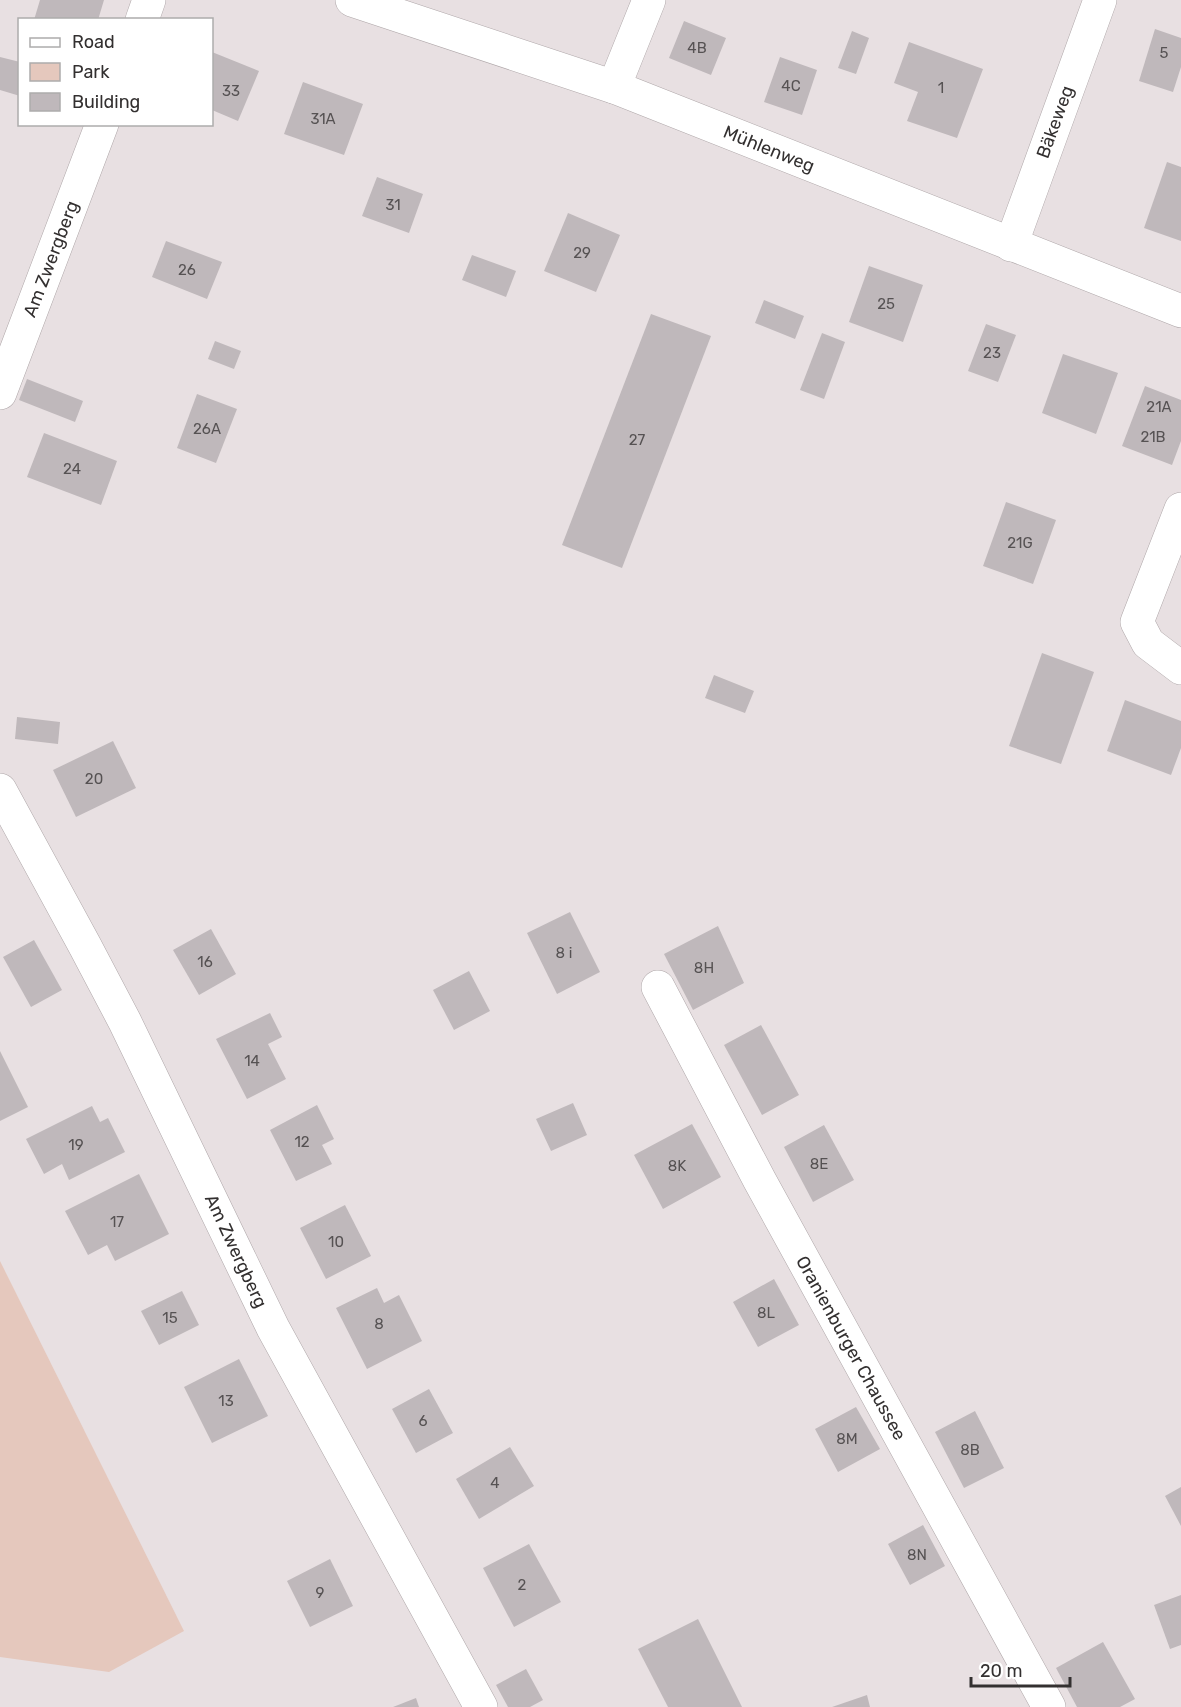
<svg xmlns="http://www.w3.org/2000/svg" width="1181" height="1707" viewBox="0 0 1181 1707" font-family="Rubik,sans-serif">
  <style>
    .green { fill: #e5c8bd }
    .building { fill: #bfb8bb }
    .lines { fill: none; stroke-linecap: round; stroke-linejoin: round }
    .minor-casing { stroke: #afa7a9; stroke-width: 34 }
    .minor { stroke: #fff; stroke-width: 33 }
    .labels { text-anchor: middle; stroke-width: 5; stroke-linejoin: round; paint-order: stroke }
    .number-label { font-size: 15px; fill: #565253 }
    .street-label { font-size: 18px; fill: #333030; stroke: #fff }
  </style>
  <rect width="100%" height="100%" fill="#e8e0e2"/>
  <polygon class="green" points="0,1261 184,1631 109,1672 0,1657"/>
  <g class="building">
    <polygon points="40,0 104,0 98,20 34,20"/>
    <polygon points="684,21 726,38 711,75 669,58"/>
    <polygon points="1155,29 1181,38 1181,67 1173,92 1139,81"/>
    <polygon points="852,31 869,38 856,74 838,68"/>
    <polygon points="909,42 983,69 957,138 907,121 918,92 894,83"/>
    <polygon points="212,52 259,71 238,121 212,110"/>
    <polygon points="0,57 20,62 20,96 0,90"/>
    <polygon points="780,57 817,70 802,115 764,102"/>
    <polygon points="303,82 363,104 344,155 284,134"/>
    <polygon points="1167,162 1181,167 1181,241 1144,228"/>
    <polygon points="377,177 423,194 409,233 362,216"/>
    <polygon points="568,213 620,235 596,292 544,271"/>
    <polygon points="166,241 222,262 207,299 152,277"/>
    <polygon points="472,255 516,271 506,297 462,280"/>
    <polygon points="869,266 923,285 903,342 849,322"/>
    <polygon points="764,300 804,316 795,339 755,323"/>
    <polygon points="651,314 711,336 622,568 562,545"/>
    <polygon points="986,324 1016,335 998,382 968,371"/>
    <polygon points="822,333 845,342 824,399 800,390"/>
    <polygon points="215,341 241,351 234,369 208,359"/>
    <polygon points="1063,354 1118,373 1096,434 1042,413"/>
    <polygon points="27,379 83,401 75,422 19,400"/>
    <polygon points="1145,386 1181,400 1181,441 1172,465 1122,446"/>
    <polygon points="197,394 237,409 216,463 177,448"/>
    <polygon points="44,433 117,461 101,505 27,477"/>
    <polygon points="1006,502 1056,520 1033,584 983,566"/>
    <polygon points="1042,653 1094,672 1061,764 1009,746"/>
    <polygon points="714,675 754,691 745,713 705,698"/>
    <polygon points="1125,700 1181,721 1181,748 1171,775 1107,751"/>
    <polygon points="17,717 60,722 58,744 15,739"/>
    <polygon points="113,741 136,788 76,817 53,770"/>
    <polygon points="570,912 600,972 557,994 527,933"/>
    <polygon points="718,926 744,983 693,1010 664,954"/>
    <polygon points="211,929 236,974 199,995 173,950"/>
    <polygon points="34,940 62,990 31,1007 3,957"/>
    <polygon points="469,971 490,1011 454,1030 433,990"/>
    <polygon points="270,1013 282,1037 268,1044 286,1079 247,1099 216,1039"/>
    <polygon points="761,1025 799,1095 762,1115 724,1045"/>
    <polygon points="0,1051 28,1107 0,1121"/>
    <polygon points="573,1103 587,1135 551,1151 536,1119"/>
    <polygon points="317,1105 334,1139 322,1145 332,1164 296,1181 270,1130"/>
    <polygon points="92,1106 100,1122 108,1118 125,1152 69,1180 62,1164 44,1174 26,1139"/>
    <polygon points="692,1124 721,1177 663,1209 634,1155"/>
    <polygon points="824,1125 854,1180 813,1202 784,1147"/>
    <polygon points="139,1174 169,1234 115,1261 107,1245 88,1255 65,1211"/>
    <polygon points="345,1205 371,1256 326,1279 300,1228"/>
    <polygon points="774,1279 799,1325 758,1347 733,1302"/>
    <polygon points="377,1288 384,1303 399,1295 422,1341 367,1369 336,1308"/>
    <polygon points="182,1291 199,1325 159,1345 141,1311"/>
    <polygon points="239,1359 268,1416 212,1443 184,1387"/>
    <polygon points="429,1389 453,1433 416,1453 392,1409"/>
    <polygon points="856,1407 880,1449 838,1472 815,1429"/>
    <polygon points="975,1411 1004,1468 964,1488 935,1432"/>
    <polygon points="510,1447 534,1486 479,1519 456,1479"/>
    <polygon points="1181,1487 1181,1526 1165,1496"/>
    <polygon points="923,1525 945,1566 910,1585 888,1544"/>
    <polygon points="529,1544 561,1602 514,1627 483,1568"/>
    <polygon points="330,1559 353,1606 310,1627 287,1581"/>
    <polygon points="1181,1595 1181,1645 1170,1649 1154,1605"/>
    <polygon points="698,1619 742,1707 668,1707 638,1649"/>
    <polygon points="1103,1642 1135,1699 1120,1707 1077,1707 1056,1668"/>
    <polygon points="526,1669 543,1700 530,1707 508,1707 496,1685"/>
    <polygon points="867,1695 870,1707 832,1707"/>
    <polygon points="416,1698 419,1707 393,1707"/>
  </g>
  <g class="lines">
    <g class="minor-casing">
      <g id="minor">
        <polyline points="352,0 614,87 1181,311"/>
        <polyline points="142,20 149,0"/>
        <polyline points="614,87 649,0"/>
        <polyline points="1011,245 1100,0"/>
        <polyline points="0,393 102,124"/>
        <polyline points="1181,509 1137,622 1148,643 1181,668"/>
        <polyline points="0,790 85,946 125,1022 273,1328 481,1707"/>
        <polyline points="658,987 760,1181 1049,1707"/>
      </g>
    </g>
    <use href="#minor" class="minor"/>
  </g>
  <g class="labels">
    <g class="number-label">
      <text x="697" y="53">4B</text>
      <text x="1164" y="58">5</text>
      <text x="791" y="91">4C</text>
      <text x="941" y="93">1</text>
      <text x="231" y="96">33</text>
      <text x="323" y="124">31A</text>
      <text x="393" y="210">31</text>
      <text x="582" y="258">29</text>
      <text x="187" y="275">26</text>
      <text x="886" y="309">25</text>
      <text x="992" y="358">23</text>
      <text x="1159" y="412">21A</text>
      <text x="207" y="434">26A</text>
      <text x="1153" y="442">21B</text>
      <text x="637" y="445">27</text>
      <text x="72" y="474">24</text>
      <text x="1020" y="548">21G</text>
      <text x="94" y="784">20</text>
      <text x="564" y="958">8 i</text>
      <text x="205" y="967">16</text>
      <text x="704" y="973">8H</text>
      <text x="252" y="1066">14</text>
      <text x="302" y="1147">12</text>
      <text x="76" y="1150">19</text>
      <text x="819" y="1169">8E</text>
      <text x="677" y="1171">8K</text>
      <text x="117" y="1227">17</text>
      <text x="336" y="1247">10</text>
      <text x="766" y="1318">8L</text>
      <text x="170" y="1323">15</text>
      <text x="379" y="1329">8</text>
      <text x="226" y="1406">13</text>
      <text x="423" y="1426">6</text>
      <text x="847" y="1444">8M</text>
      <text x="970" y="1455">8B</text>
      <text x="495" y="1488">4</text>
      <text x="917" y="1560">8N</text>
      <text x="522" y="1590">2</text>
      <text x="320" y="1598">9</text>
    </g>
    <g class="street-label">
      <text transform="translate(1055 122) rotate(-70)" y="6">Bäkeweg</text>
      <text transform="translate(769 149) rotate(22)" y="6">Mühlenweg</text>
      <text transform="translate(51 259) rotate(-69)" y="6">Am Zwergberg</text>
      <text transform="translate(236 1251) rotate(65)" y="6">Am Zwergberg</text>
      <text transform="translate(851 1348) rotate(61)" y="6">Oranienburger Chaussee</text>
    </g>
  </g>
  <rect x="18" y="18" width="195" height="108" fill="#ffffff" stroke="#adacac" stroke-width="1.5"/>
  <rect x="30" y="38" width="30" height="9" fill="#ffffff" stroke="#adacac" stroke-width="1.5"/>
  <text x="72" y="48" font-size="18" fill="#333030">Road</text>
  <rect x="30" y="63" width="30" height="18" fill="#e5c8bd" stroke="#adacac" stroke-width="1.5"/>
  <text x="72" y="78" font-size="18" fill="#333030">Park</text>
  <rect x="30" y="93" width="30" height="18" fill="#bfb8bb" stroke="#adacac" stroke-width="1.5"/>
  <text x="72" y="108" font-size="18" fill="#333030">Building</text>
  <path d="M971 1677v9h99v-9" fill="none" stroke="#333030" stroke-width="3"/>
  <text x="980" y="1677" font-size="18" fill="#333030" stroke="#ffffff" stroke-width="4.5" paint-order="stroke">20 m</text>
</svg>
